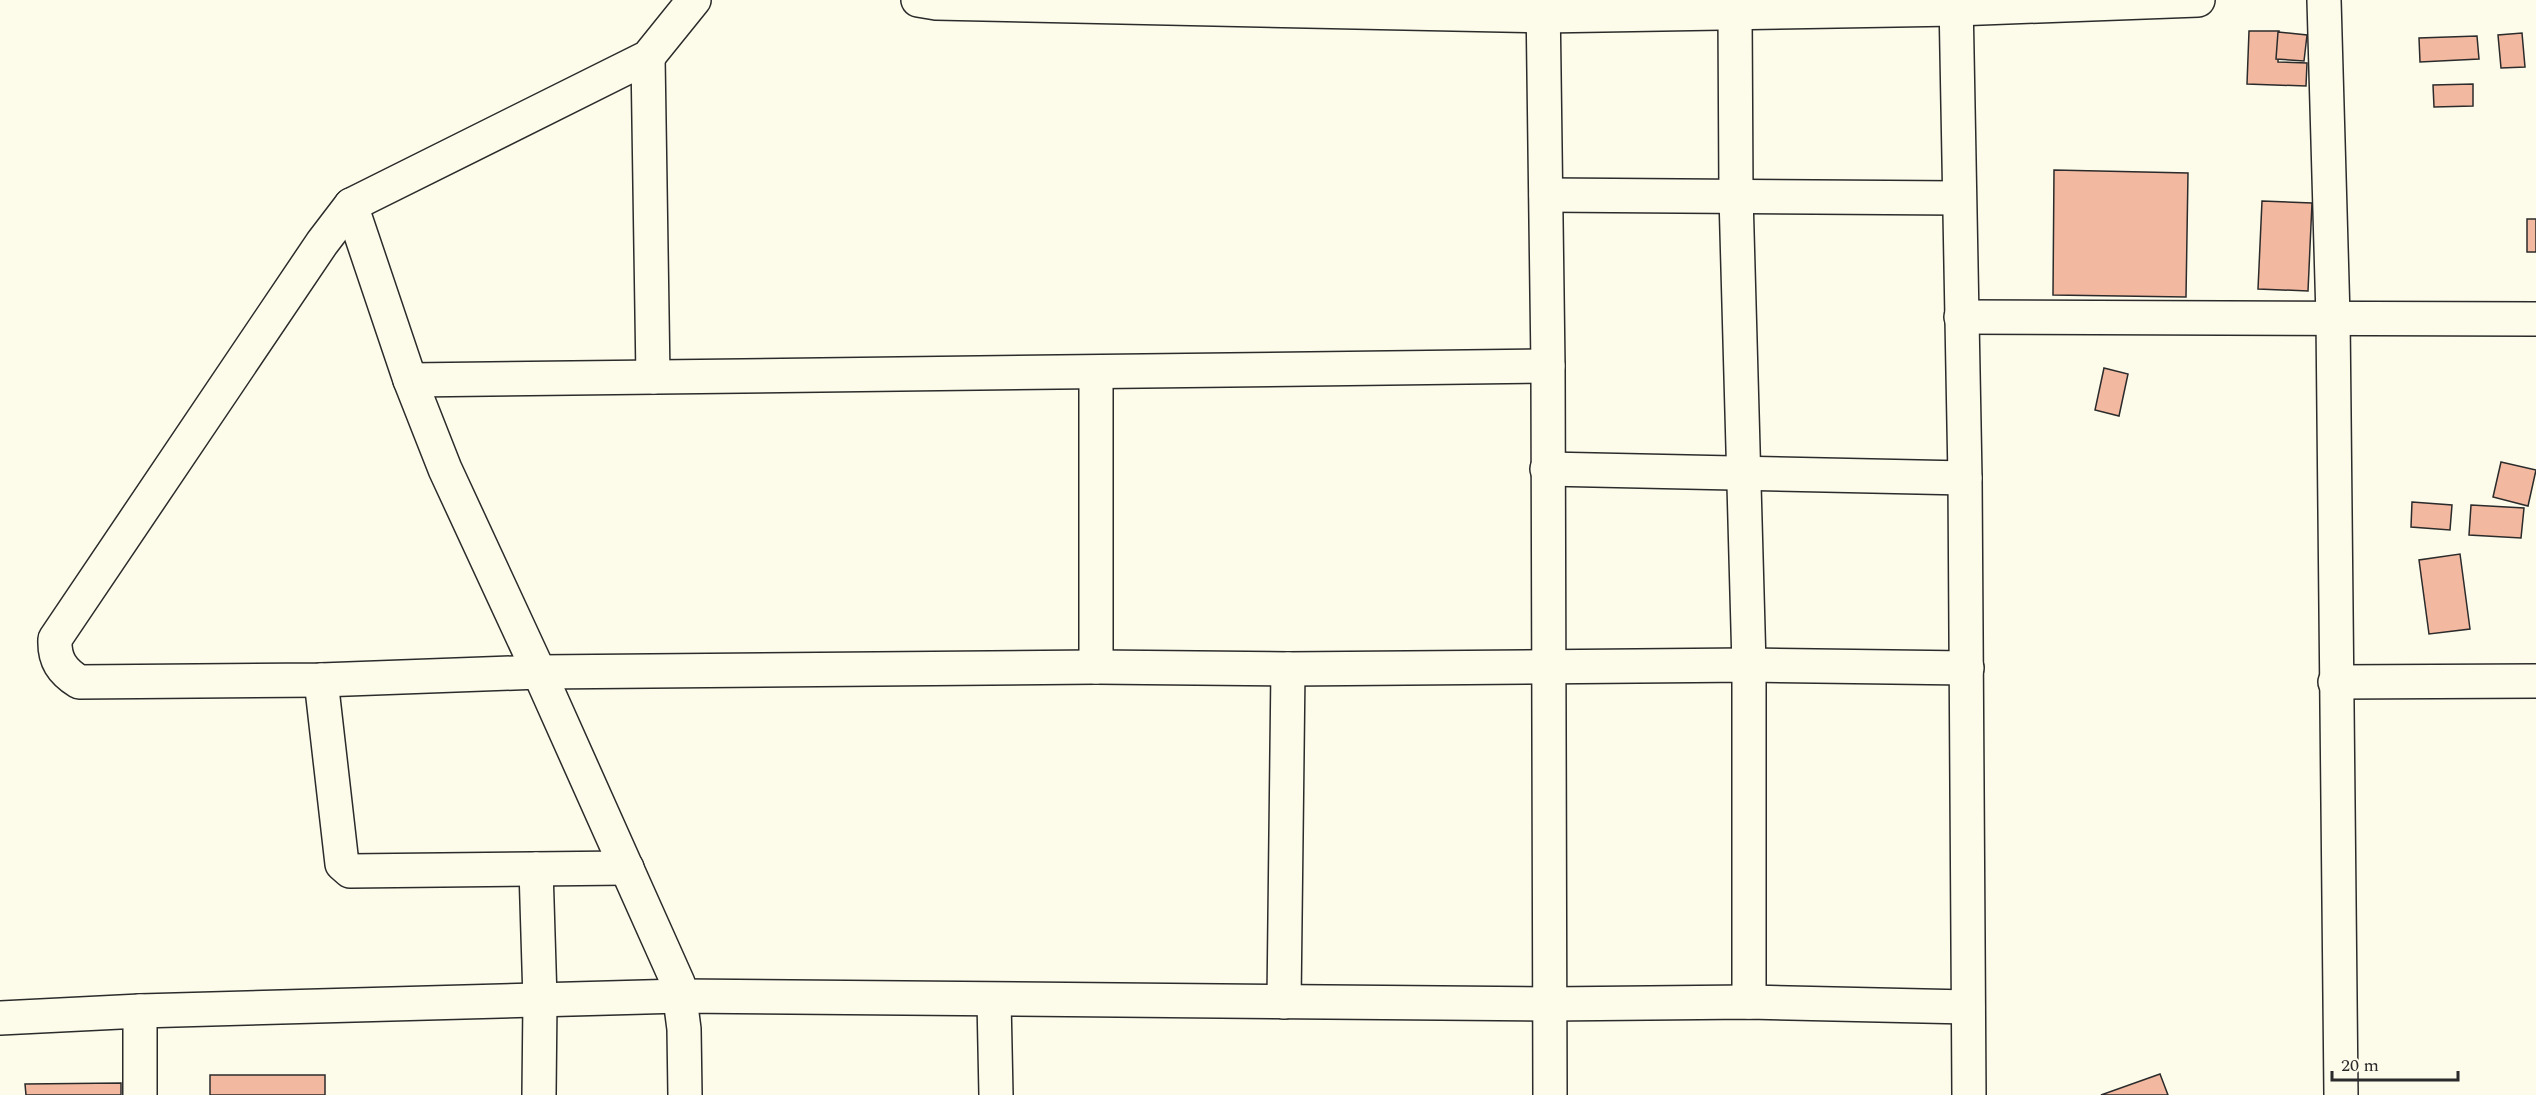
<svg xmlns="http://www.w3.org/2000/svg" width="2536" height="1095" viewBox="0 0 2536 1095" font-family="Spectral,serif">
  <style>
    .building { fill: #f2b8a0; stroke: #2b2b2b; stroke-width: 1.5 }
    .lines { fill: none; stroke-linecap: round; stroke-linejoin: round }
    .minor-casing { stroke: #2b2b2b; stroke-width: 36 }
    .minor { stroke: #fdfbea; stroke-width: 33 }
  </style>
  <rect width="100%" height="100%" fill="#fdfbea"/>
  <g class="building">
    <polygon points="2249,31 2279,31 2278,62 2307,63 2306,86 2247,84"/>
    <polygon points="2278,32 2307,35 2304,61 2276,59"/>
    <polygon points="2522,33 2525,67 2501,68 2498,35"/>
    <polygon points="2477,36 2479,59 2420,62 2419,38"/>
    <polygon points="2473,84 2473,106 2434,107 2433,85"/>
    <polygon points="2054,170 2188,173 2186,297 2053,295"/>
    <polygon points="2262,201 2312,203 2308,291 2258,289"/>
    <rect x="2527" y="219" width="9" height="33"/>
    <polygon points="2104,368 2128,374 2119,416 2095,410"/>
    <polygon points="2501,462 2536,470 2528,506 2493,497"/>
    <polygon points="2412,502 2452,505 2450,530 2411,527"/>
    <polygon points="2471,505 2524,508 2521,538 2469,535"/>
    <polygon points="2460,554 2470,629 2429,634 2419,560"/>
    <polygon points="2160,1074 2168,1095 2101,1095"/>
    <rect x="210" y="1075" width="115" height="20"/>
    <polygon points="121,1083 121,1095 26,1095 25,1084"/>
  </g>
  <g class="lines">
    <g class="minor-casing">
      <g id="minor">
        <path d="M694 0 648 57 351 205 322 243 55 639C54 660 62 671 79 682L321 680 539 672 1096 667 1288 669 1749 665 1967 668"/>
        <polyline points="918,0 936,3 1544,16 1956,9 2198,0"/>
        <polyline points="1543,0 1548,366 1550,1095"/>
        <polyline points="1956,0 1965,478 1969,1095"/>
        <polyline points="2324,0 2333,317 2341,1095"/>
        <polyline points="1735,12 1736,196 1749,665 1749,1002"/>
        <polyline points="648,57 653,377"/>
        <polyline points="1546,195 1959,198"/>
        <polyline points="351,205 410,380 445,469 539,672 678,983 684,1029 685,1095"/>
        <polyline points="1961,317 2536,319"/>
        <polyline points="410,380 1548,366"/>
        <polyline points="1547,469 1965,478"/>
        <polyline points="1096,667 1096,374"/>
        <polyline points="321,680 342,864 350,871 627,868"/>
        <polyline points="2335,682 2536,681"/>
        <polyline points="536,869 540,1000 539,1095"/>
        <polyline points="994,1000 996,1095"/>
        <polyline points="1284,1002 1288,669"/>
        <polyline points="0,1018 140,1011 681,996 1549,1004 1749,1002 1968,1007"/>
        <polyline points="140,1095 140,1011"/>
      </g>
    </g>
    <use href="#minor" class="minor"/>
  </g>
  <path d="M2332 1071v9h126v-9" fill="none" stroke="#2b2b2b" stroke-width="3"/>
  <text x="2341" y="1071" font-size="18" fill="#2b2b2b" stroke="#fdfbea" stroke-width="4.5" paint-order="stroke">20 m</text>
</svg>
